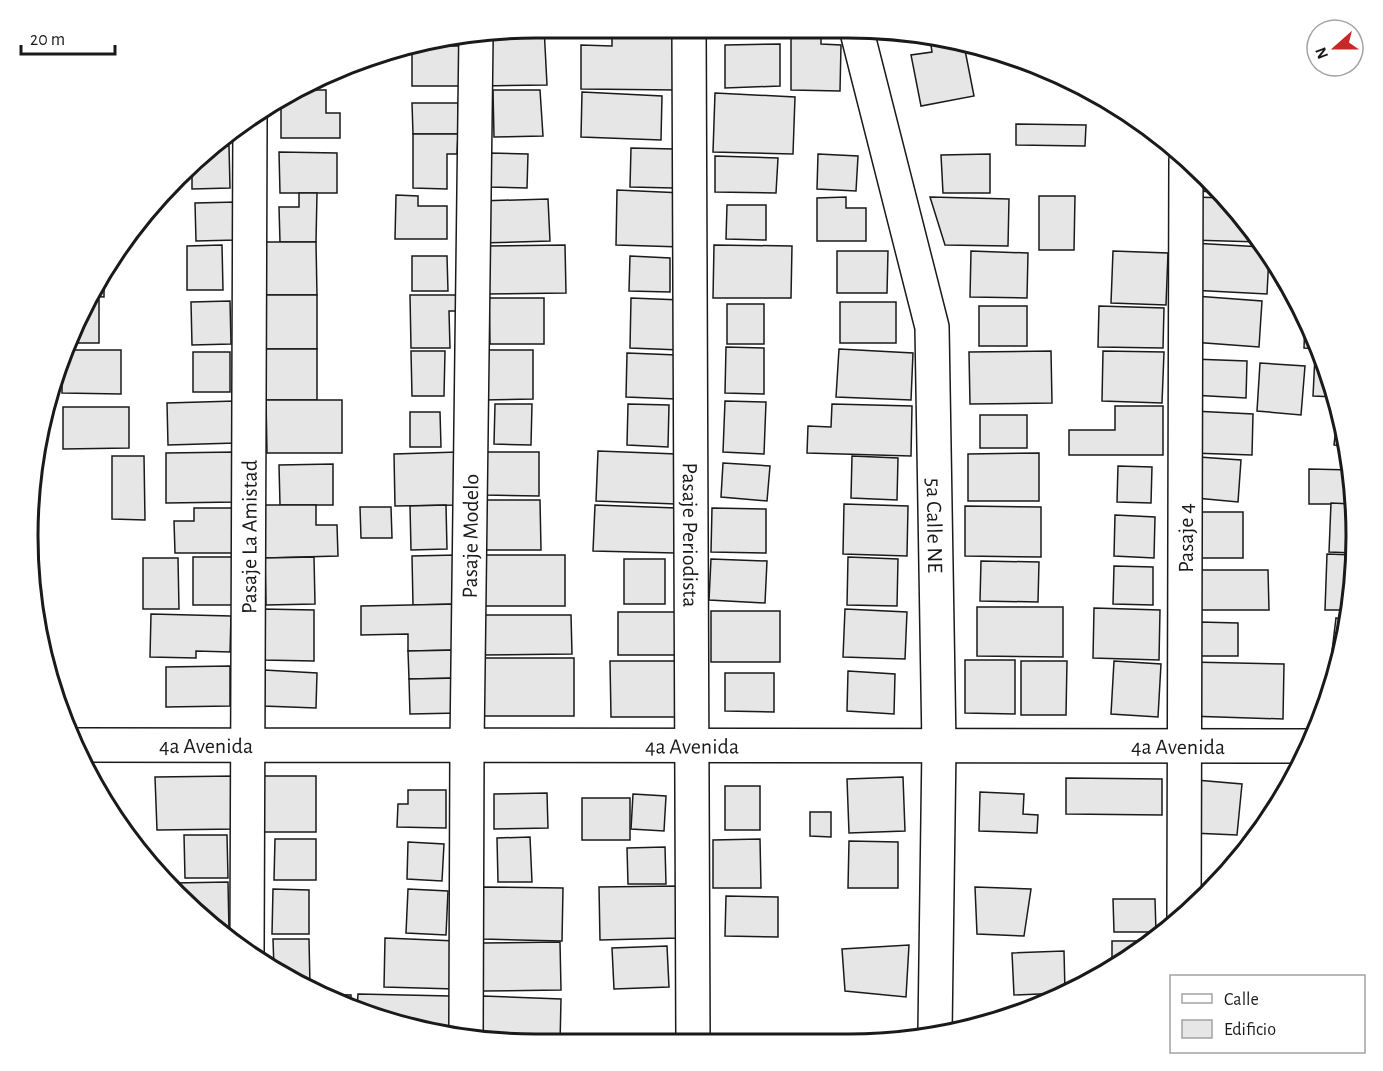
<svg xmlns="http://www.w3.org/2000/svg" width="1383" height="1071" viewBox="0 0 1383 1071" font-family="'Alegreya Sans',sans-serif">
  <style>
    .building { fill: #e6e6e6; stroke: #1a1a1a; stroke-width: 1.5 }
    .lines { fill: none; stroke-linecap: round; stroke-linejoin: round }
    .minor-casing { stroke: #1a1a1a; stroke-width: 36 }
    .minor { stroke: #fff; stroke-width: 33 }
    .labels { text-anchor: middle; stroke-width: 4.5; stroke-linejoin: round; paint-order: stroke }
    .street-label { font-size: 22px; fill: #1a1a1a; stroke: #fff }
    .rim { fill: none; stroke: #1a1a1a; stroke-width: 3 }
  </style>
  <rect width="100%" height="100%" fill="#fff"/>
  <g class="building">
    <polygon points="536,27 544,27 547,85 482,86 482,34"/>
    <polygon points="612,27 677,27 677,90 581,89 581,45 612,46"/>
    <polygon points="791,28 821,28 821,44 841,45 840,91 791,90"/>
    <polygon points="930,38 964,45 974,96 921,106 911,55 932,52"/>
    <polygon points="446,39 445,46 460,46 460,86 412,86 412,43"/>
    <polygon points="780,44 780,86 725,88 725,45"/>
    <polygon points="295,90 326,90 326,113 340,113 340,138 281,138 281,96"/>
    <polygon points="493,90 540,90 543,136 494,137"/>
    <polygon points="582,92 662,96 661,140 581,137"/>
    <polygon points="715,93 795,97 793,154 713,152"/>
    <polygon points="412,103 458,103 458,134 413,134"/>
    <polygon points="1016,124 1086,125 1085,146 1016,145"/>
    <polygon points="413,134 458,134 457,154 447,154 447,189 413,188"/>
    <polygon points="215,146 229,146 230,188 192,189 192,164"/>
    <polygon points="631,148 674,149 673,188 630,187"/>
    <polygon points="279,152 337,153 337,193 280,193"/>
    <polygon points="489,153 528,154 527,188 488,187"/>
    <polygon points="818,154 858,156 856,191 817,189"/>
    <polygon points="990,154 990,193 943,193 941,155"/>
    <polygon points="715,156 778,158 776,193 715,192"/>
    <polygon points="1191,164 1221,192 1190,191"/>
    <polygon points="617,190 683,193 682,247 616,245"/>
    <polygon points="299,193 317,193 316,242 280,242 279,207 299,207"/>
    <polygon points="396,195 418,196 418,206 447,206 447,239 395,239"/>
    <polygon points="1039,196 1075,196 1074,250 1039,250"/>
    <polygon points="846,197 846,208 866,208 866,241 817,241 817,198"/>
    <polygon points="930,197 1009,199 1008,246 945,245"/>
    <polygon points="1192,197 1228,198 1260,242 1190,240"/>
    <polygon points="548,199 550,241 480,243 479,201"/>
    <polygon points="237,202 237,240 196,241 195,203"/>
    <polygon points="727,205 766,205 766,240 726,239"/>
    <polygon points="266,242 316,242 317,295 266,295"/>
    <polygon points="1192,243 1263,247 1269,255 1267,294 1190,290"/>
    <polygon points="222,245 223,290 187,290 187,246"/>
    <polygon points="565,245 566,293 484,294 483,246"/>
    <polygon points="714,245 792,246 791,298 713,298"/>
    <polygon points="837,251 888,251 887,293 837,293"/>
    <polygon points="971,251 1028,253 1027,298 970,297"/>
    <polygon points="1113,251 1168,253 1166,305 1111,303"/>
    <polygon points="412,256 447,256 448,291 412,291"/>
    <polygon points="630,256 670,258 670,292 629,291"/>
    <polygon points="104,269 104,297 89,296 95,282"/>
    <rect x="266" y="295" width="51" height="54"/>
    <polygon points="410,295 458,295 458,311 449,311 450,348 411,348"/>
    <polygon points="1195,296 1262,301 1259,347 1192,342"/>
    <polygon points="489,298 544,298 544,344 490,344"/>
    <polygon points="631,298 681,300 680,350 630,348"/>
    <polygon points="87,300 99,300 99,343 70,343"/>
    <polygon points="230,301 231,344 192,345 191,302"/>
    <rect x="840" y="302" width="56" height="41"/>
    <rect x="727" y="304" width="37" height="40"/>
    <rect x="979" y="306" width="48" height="40"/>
    <polygon points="1099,306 1164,308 1163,348 1098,347"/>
    <polygon points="1305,319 1319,349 1304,348"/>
    <polygon points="726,347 764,348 764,394 725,393"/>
    <rect x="266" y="349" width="51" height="51"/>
    <polygon points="839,349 913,353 911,400 836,397"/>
    <polygon points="67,350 121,350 121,394 62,393 62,362"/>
    <polygon points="483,350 533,350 533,399 483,400"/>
    <polygon points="411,351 445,351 444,396 412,396"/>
    <polygon points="1051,351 1052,403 970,404 969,352"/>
    <polygon points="1103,351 1164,352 1162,403 1102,401"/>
    <rect x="193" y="352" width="37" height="40"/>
    <polygon points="627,353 677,355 676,399 626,397"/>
    <polygon points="1315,356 1322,356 1329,372 1335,397 1313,396"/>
    <polygon points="1192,359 1247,361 1246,398 1191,395"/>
    <polygon points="1260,363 1305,366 1301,415 1257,411"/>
    <polygon points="266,400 342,400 342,453 267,453"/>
    <polygon points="235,401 236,443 168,445 167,403"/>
    <polygon points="725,401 766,402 764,454 723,452"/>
    <polygon points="495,404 532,404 531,445 494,444"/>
    <polygon points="628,404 669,405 668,447 627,445"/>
    <polygon points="832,404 912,406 911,456 807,453 808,426 831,427"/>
    <polygon points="1115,406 1163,406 1163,455 1069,455 1069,430 1115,430"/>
    <polygon points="63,407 129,407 129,448 63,449"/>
    <polygon points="1193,411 1253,414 1252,455 1191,453"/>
    <polygon points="1338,411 1346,447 1334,445"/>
    <polygon points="410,412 440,412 441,447 410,447"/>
    <rect x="980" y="415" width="47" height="33"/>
    <polygon points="598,451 677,454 676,504 596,501"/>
    <polygon points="236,452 237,502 166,503 166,453"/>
    <polygon points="458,452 459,505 395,506 394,454"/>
    <polygon points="484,452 539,452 539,496 484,495"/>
    <polygon points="1039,453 1039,501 968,501 968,454"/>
    <polygon points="112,456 144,456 145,520 112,519"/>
    <polygon points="852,456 898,458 897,500 851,498"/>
    <polygon points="1199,457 1241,460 1238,502 1196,498"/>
    <polygon points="723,463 770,466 767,501 721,497"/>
    <polygon points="333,464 333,505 280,505 279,465"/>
    <polygon points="1118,466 1152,467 1151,503 1117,502"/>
    <polygon points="1309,469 1352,470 1353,504 1309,504"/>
    <polygon points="482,500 540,500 541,550 483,550"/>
    <polygon points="1331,503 1353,504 1354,553 1329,552"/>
    <polygon points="844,504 908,506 907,556 843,554"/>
    <polygon points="264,505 316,505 316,525 337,525 338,556 265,558"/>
    <polygon points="446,505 447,549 411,550 410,506"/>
    <polygon points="595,505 676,508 675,553 593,551"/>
    <polygon points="965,506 1041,507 1041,557 965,556"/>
    <polygon points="360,507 391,507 392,538 361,538"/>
    <polygon points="194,508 238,508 238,553 175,553 174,521 194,521"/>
    <polygon points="712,508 766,509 766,553 711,552"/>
    <polygon points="1190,512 1243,512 1243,558 1189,558"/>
    <polygon points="1115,515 1155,517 1154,558 1114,556"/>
    <polygon points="1327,554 1354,555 1355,568 1348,610 1325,610"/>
    <polygon points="457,555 458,604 413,605 412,556"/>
    <polygon points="482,555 565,555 565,606 483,606"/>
    <rect x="193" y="557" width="45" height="48"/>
    <polygon points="314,557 315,604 266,605 265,558"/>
    <polygon points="848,557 898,559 897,606 847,605"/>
    <polygon points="143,558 178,558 179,609 143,609"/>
    <rect x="624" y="559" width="41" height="45"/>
    <polygon points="711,559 767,561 765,603 709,600"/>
    <polygon points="981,561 1039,562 1038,602 980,601"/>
    <polygon points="1114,566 1153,567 1153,605 1113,604"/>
    <polygon points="1189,570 1268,570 1269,610 1189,610"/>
    <polygon points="458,604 459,650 408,651 408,634 361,635 361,606"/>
    <polygon points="977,607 1063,607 1063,657 977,656"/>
    <polygon points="1094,608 1160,610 1159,660 1093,658"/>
    <polygon points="262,609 314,610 314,661 262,660"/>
    <polygon points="845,609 907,612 905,659 843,657"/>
    <rect x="711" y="611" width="69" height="51"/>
    <rect x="618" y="612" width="59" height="43"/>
    <polygon points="151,614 231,616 230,652 196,651 196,658 150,657"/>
    <polygon points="481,615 571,615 572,654 481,655"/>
    <polygon points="1336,618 1347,620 1341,652 1332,651"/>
    <polygon points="1199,622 1238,623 1238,656 1199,656"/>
    <polygon points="459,650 460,678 409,679 408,651"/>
    <rect x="480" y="658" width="94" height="58"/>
    <polygon points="965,660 1015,660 1015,714 965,713"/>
    <polygon points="610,661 677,661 678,717 611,717"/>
    <polygon points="1021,661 1067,661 1066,715 1021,715"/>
    <polygon points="1114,661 1161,664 1158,717 1111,714"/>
    <polygon points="1189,662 1284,664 1283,719 1188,716"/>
    <polygon points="230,666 230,706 166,707 166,667"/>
    <polygon points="264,670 317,673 316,708 263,706"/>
    <polygon points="848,671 895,674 894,714 847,711"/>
    <polygon points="725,673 774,673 774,712 725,711"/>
    <polygon points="460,678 460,713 410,714 409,679"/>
    <polygon points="237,776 238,829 157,830 155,777"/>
    <rect x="259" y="776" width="57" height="56"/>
    <polygon points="903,777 905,831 849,833 847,779"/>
    <polygon points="1066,778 1162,779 1162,815 1066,814"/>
    <polygon points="1196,780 1242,784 1237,835 1192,833"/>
    <rect x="725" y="786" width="35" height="44"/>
    <polygon points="408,790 446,790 446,828 397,827 398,804 408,804"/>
    <polygon points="980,792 1024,794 1023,814 1038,815 1037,833 979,831"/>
    <polygon points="547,793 548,828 494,829 494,794"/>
    <polygon points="633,794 666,796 664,831 631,829"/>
    <rect x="582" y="798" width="48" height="42"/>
    <polygon points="810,812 831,812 831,837 810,836"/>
    <polygon points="184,835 227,835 228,878 185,878"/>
    <polygon points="530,837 532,882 498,882 497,838"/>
    <polygon points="275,839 316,839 316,880 274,880"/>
    <polygon points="760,839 761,888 713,888 713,840"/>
    <polygon points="849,841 898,842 898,888 848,888"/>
    <polygon points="408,842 444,844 442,881 407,879"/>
    <polygon points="665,847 666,884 628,884 627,848"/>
    <polygon points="228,882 229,930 219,930 174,892 174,883"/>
    <polygon points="678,886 679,938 600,940 599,887"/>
    <polygon points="483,887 563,888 562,941 483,939"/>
    <polygon points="975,887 1031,889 1024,936 977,934"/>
    <polygon points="273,889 309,890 309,934 272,934"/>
    <polygon points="408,889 448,891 446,935 406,933"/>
    <polygon points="726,896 778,897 778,937 725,936"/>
    <polygon points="1113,899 1155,899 1156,932 1114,932"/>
    <polygon points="385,938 456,941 455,989 384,987"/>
    <polygon points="273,939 309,939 310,986 306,987 274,969"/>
    <polygon points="1112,941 1149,941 1149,942 1112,969"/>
    <polygon points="560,942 561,990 483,991 483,943"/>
    <polygon points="909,945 906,997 845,991 842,949"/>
    <polygon points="667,946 669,987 614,989 612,948"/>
    <polygon points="1064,951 1065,992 1063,993 1014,995 1012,953"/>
    <polygon points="321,994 351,995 351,1008 341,1005"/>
    <polygon points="358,994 450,996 450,1036 437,1034 357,1010"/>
    <polygon points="483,996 561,999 560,1044 523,1043 482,1039"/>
  </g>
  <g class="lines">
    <g class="minor-casing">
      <g id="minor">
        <path id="s1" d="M689 27 693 1043"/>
        <path id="s2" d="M856 28 932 327 939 746 935 1032"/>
        <path id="s3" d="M76 745 1309 746"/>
        <path id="s4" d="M1184 916 1186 160"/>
        <path id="s5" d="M247 954 250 119"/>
        <path id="s6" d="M466 1037 467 745 476 35"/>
      </g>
    </g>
    <use href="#minor" class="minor"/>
  </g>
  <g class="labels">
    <g class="street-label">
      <text dy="8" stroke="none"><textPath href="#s2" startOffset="507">5a Calle NE</textPath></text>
      <text dy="8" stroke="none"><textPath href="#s1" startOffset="508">Pasaje Periodista</textPath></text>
      <text dy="8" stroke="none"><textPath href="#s5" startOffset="417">Pasaje La Amistad</textPath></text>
      <text dy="8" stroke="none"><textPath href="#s6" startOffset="501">Pasaje Modelo</textPath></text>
      <text dy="8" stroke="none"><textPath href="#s4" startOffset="378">Pasaje 4</textPath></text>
      <text dy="8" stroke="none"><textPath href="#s3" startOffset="130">4a Avenida</textPath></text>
      <text dy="8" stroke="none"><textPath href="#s3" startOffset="616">4a Avenida</textPath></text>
      <text dy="8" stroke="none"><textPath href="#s3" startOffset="1102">4a Avenida</textPath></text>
    </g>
  </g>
  <path d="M0 0H1383V1071H0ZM536 38H848A498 498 0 0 1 1346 536V536A498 498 0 0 1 848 1034H536A498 498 0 0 1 38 536V536A498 498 0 0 1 536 38Z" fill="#fff" fill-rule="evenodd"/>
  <path class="rim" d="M536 38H848A498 498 0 0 1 1346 536V536A498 498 0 0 1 848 1034H536A498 498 0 0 1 38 536V536A498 498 0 0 1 536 38Z"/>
  <rect x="1170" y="975" width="195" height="78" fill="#ffffff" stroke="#a3a3a3" stroke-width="1.5"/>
  <rect x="1182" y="994" width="30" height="9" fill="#ffffff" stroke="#a3a3a3" stroke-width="1.5"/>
  <text x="1224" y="1005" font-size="18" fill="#1a1a1a">Calle</text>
  <rect x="1182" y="1020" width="30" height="18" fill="#e6e6e6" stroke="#a3a3a3" stroke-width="1.5"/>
  <text x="1224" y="1035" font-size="18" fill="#1a1a1a">Edificio</text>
  <g transform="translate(1335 48) rotate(249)"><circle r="28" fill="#ffffff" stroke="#a3a3a3" stroke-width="1.5"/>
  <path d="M0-4.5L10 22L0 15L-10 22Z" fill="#c62828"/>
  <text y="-9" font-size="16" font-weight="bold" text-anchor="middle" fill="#1a1a1a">N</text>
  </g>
  <path d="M21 45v9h94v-9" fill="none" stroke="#1a1a1a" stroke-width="3"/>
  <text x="30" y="45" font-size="18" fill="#1a1a1a" stroke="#ffffff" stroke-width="4.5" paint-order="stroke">20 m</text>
</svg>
